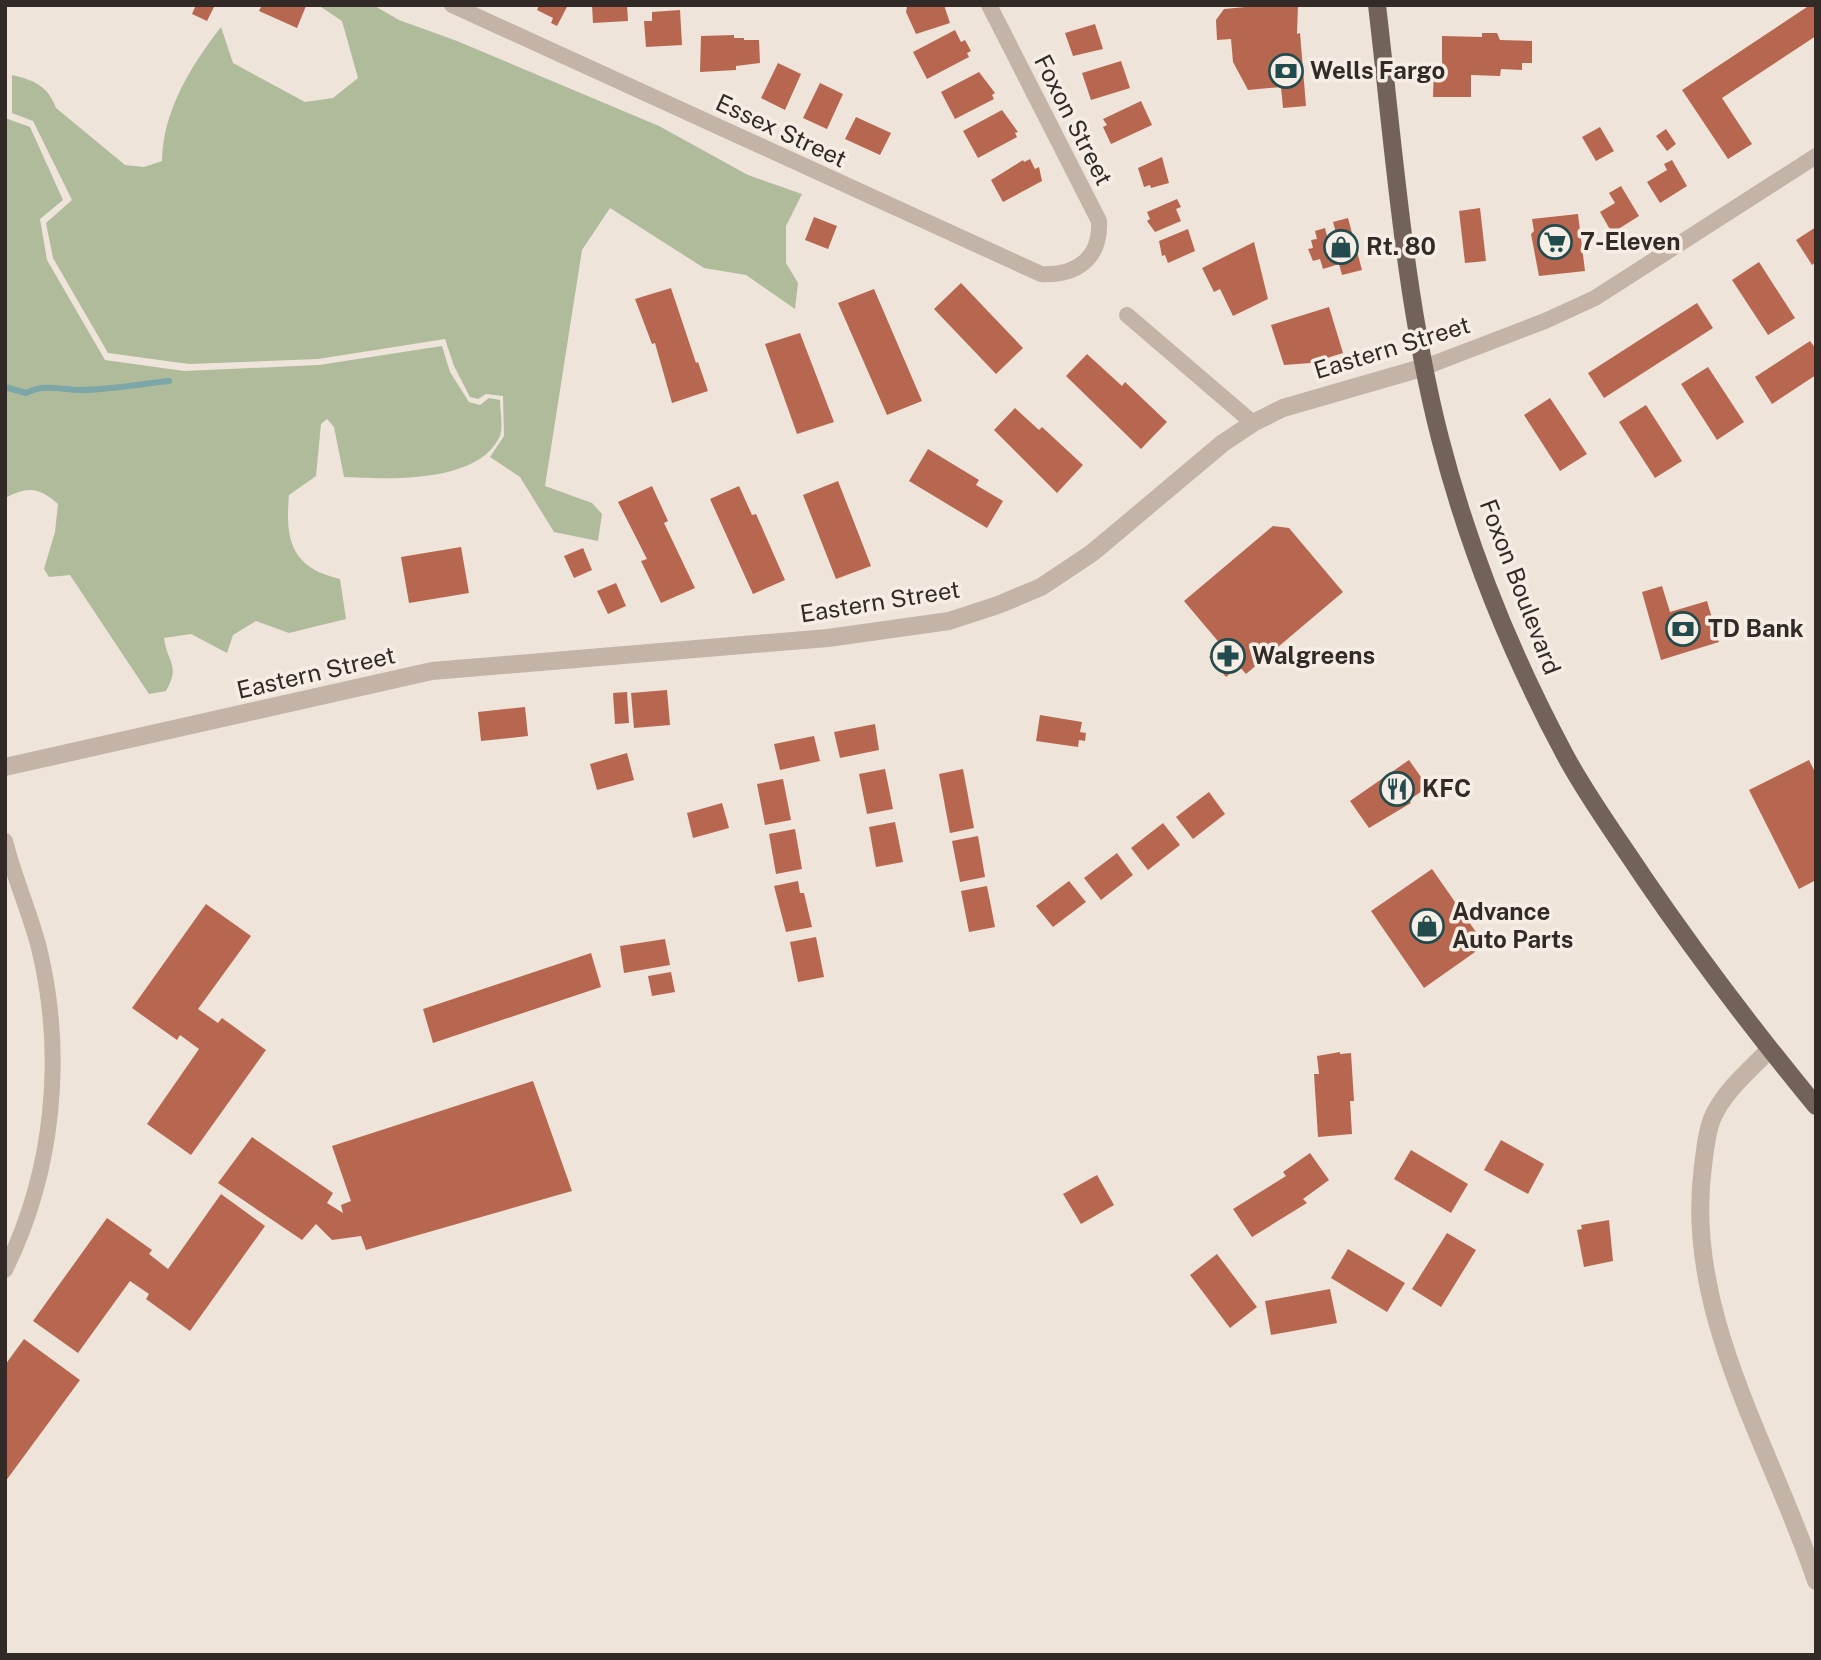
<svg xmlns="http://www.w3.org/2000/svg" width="1821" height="1660" viewBox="0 0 1821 1660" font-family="'Public Sans',sans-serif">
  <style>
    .green { fill: #b0bb9c }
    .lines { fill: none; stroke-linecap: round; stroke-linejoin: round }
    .stream { stroke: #7ca6a7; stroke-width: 6 }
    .building { fill: #b7674f }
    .minor { stroke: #c4b4a7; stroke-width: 16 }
    .tertiary { stroke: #c4b4a7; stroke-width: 18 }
    .primary { stroke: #72625a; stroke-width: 18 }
    .labels { text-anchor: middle; stroke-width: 7; stroke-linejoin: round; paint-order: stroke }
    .poi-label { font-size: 24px; font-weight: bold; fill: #322a27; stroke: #f6eee5; text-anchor: start }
    .street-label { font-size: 24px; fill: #322a27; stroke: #f6eee5 }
  </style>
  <rect width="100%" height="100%" fill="#eee4da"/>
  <g class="green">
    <path d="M323 5H373L399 20 457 41 659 126 748 175 802 194 786 226V263L798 283 795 309 746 275 704 268 610 208 582 250 545 486 592 503 602 514 598 541 554 532 520 477 490 457 504 436 503 396 486 394 478 399 470 397 454 366 445 339 318 359 189 364 108 353 53 258 46 223 72 200 33 121 12 113V75C34 80 48 86 56 108L125 165 144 167 162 161C163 110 191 66 221 27L233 63 305 102 333 98 358 78 342 21 321 7Z"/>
    <path d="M5 118 30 127 63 200 40 219 47 260 105 360 184 371 319 365 442 346 450 372 469 402 480 405 489 398 500 400C500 410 504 429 499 438 476 484 387 479 344 477L334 427 327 419 321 424 316 476 289 495C285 540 291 568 340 579L346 619 289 633 256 621 233 635 227 653 191 634 164 638C167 663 181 665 166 691L149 694 70 575 49 577 44 569 55 532 58 504C39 487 28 486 5 498Z"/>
  </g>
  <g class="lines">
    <path class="stream" d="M5 387 26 393C45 383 61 390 80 390 110 390 140 384 169 381"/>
  </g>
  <g class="building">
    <polygon points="196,5 215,5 207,21 192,14"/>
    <polygon points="262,5 304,5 306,6 297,28 259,11"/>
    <polygon points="539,5 568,5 557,26 551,23 553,18 537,10"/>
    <polygon points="592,5 627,5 628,21 593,23"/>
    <polygon points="913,5 944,5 950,23 916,34 906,12 907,7"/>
    <polygon points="1267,5 1298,5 1297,34 1300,33 1306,106 1283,108 1281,87 1248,90 1233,62 1231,39 1217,40 1216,20 1224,9"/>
    <polygon points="1810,5 1816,5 1816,36 1722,98 1752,144 1728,159 1682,90"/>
    <polygon points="680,10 682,45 646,47 644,21 652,21 652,12"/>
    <polygon points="1095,24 1103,49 1073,56 1065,33"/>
    <polygon points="955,30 961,42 965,40 971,51 967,53 969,57 927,79 913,52"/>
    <polygon points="1482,33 1497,33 1500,40 1532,41 1532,63 1522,63 1522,70 1501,69 1500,76 1471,75 1471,97 1433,97 1434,70 1442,70 1442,36 1482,37"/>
    <polygon points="734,35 734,38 744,38 744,40 759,40 760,63 736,66 736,70 700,72 701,36"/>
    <polygon points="1121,61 1130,88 1091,100 1082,73"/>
    <polygon points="778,63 801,74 785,110 761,98"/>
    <polygon points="979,72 995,93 992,95 994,99 955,119 941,92"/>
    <polygon points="820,83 843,94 827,129 803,118"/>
    <polygon points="1141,101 1152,125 1111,144 1103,127 1107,125 1103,119"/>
    <polygon points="1002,110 1018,132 1015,133 1017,137 978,158 963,131"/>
    <polygon points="856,117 891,133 880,155 845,139"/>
    <polygon points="1600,127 1614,151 1596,161 1582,137"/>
    <polygon points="1666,129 1676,144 1667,151 1656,136"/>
    <polygon points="1162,157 1169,183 1151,188 1150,185 1144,187 1138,168"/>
    <polygon points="1030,159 1035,169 1039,167 1042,181 1003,202 991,180 1023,160 1024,162"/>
    <polygon points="1672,160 1687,186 1660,203 1647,182 1667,170 1664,164"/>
    <polygon points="1621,186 1639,216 1612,233 1600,212 1615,203 1609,193"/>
    <polygon points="1177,199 1181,207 1176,209 1181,221 1155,232 1147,221 1150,219 1147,212"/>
    <polygon points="1480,208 1486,261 1465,263 1459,211"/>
    <polygon points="1578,214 1585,271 1539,276 1531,234 1534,231 1532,219"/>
    <polygon points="814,217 837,226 828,249 805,240"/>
    <polygon points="1348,218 1362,270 1342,275 1339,264 1323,269 1320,259 1313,261 1308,249 1313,248 1311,240 1317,239 1315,231 1325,228 1327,236 1336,233 1333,222"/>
    <polygon points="1816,227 1816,262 1812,265 1796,240"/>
    <polygon points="1188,229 1195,251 1168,263 1165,255 1162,256 1159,241"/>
    <polygon points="1254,242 1268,299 1233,316 1220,289 1214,292 1202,268"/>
    <polygon points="1759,262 1795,318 1768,335 1732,280"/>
    <polygon points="961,283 1023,348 996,374 934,309"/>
    <polygon points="671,288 696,363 698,362 708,391 672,403 655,343 652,344 635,299"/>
    <polygon points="874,289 922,401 887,415 838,303"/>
    <polygon points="1697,303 1713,328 1604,398 1588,373"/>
    <polygon points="1329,307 1343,353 1311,363 1284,365 1271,325"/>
    <polygon points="800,333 834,422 797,434 765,344"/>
    <polygon points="1810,341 1816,349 1816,375 1772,404 1755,377"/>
    <polygon points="1087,354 1122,386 1125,382 1167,422 1141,449 1066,376"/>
    <polygon points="1708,367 1744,422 1717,440 1681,384"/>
    <polygon points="1550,398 1587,454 1560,471 1524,415"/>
    <polygon points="1646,405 1682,461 1655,478 1619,422"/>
    <polygon points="1015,408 1039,430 1042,427 1083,465 1057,493 994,430"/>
    <polygon points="928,449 979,480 976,485 1003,501 987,528 909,481"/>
    <polygon points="838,481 871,566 836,579 803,495"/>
    <polygon points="652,486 668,521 664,523 695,588 661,603 641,561 647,559 618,502"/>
    <polygon points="739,486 752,515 756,514 785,580 753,594 710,499"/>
    <polygon points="1273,526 1289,528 1343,592 1246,674 1239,666 1226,677 1209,657 1222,646 1184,601"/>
    <polygon points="461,547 469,593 409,603 401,557"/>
    <polygon points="583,548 592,570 574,578 564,556"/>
    <polygon points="616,583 626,606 608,614 597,591"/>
    <polygon points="1662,586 1670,612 1707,601 1719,642 1661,660 1642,592"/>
    <polygon points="667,690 670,725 634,728 631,693"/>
    <polygon points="627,692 629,723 615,724 613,693"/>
    <polygon points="525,707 528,736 481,741 478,712"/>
    <polygon points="1040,715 1082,722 1080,732 1086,733 1085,741 1079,740 1078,747 1036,741"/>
    <polygon points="875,724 879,750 840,758 834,732"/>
    <polygon points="814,736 820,761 780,770 774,744"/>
    <polygon points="627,753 634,780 597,790 590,764"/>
    <polygon points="1409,760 1428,787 1409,800 1411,803 1369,828 1350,801"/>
    <polygon points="1809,760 1816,774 1816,880 1799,889 1749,790"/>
    <polygon points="885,769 893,809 867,814 859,774"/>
    <polygon points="963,769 974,828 950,833 939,774"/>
    <polygon points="783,779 791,820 765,825 757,784"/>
    <polygon points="1209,792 1225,814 1193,839 1176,817"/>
    <polygon points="722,803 729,828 693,838 687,813"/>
    <polygon points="895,822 903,862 876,867 869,827"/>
    <polygon points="1163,823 1180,845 1148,870 1131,848"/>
    <polygon points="795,829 802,869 776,874 769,834"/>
    <polygon points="978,836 985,877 960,882 952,841"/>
    <polygon points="1117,853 1133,875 1101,900 1084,878"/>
    <polygon points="1432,869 1485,945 1424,988 1371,911"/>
    <polygon points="798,881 800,893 804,893 812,927 786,932 774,886"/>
    <polygon points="1069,881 1086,902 1053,927 1036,906"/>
    <polygon points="987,886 995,927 969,932 961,891"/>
    <polygon points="206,904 251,936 198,1009 218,1023 222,1018 266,1050 191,1155 147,1124 199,1049 180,1035 177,1040 132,1008"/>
    <polygon points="816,937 824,977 798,982 790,942"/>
    <polygon points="665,939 670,965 624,973 620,946"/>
    <polygon points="591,953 601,987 433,1043 423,1009"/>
    <polygon points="671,972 675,992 652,996 648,976"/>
    <polygon points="1340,1052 1340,1054 1351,1053 1354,1101 1350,1101 1352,1134 1318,1137 1314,1074 1319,1074 1317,1056"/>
    <polygon points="533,1081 572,1191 366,1250 361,1236 332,1240 316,1224 302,1240 218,1183 252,1137 333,1193 327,1203 343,1213 341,1205 351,1201 332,1146"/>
    <polygon points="1501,1140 1544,1164 1528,1194 1484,1170"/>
    <polygon points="1411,1150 1468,1184 1451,1213 1394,1179"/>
    <polygon points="1310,1153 1329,1180 1303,1199 1307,1203 1252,1237 1233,1209 1286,1176 1283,1172"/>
    <polygon points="1097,1175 1114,1205 1081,1224 1063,1194"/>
    <polygon points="221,1194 265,1226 190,1331 146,1299 149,1294 130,1281 78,1353 33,1321 107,1218 152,1250 149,1254 168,1269"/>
    <polygon points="1609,1220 1613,1261 1584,1267 1577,1230 1582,1229 1581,1225"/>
    <polygon points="1447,1233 1476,1250 1441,1307 1412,1289"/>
    <polygon points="1348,1249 1405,1283 1387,1312 1331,1278"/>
    <polygon points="1217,1254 1257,1307 1230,1328 1190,1275"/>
    <polygon points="1330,1289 1337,1323 1271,1335 1265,1301"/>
    <polygon points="24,1339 80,1380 5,1482 5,1365"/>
  </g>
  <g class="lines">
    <g class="minor">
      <path d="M452 5 1041 274C1077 276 1101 258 1099 221L989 5"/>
      <polyline points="1127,315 1253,423"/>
      <polyline points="1425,367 1545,321 1595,298 1816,156"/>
      <path d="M5 841C14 878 30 912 39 948 65 1055 54 1171 5 1270"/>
    </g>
    <g class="tertiary">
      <polyline points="5,767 432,671 828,638 949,621 998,605 1041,587 1092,553 1223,443 1253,423 1283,408 1425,367"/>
      <path d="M1769 1050C1749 1071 1723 1092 1712 1119 1706 1134 1705 1151 1703 1166 1683 1312 1772 1448 1816 1581"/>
    </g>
    <path class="primary" d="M1377 5C1394 149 1404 297 1440 438 1468 547 1512 656 1565 755 1588 798 1617 837 1644 878 1698 957 1755 1032 1816 1106"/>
  </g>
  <defs>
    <g id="bank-ring" transform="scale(1.75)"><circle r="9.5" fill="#f6eee5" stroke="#224b4e" stroke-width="1.5"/><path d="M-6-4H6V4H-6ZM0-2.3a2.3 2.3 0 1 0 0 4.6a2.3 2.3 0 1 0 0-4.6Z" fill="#224b4e"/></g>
    <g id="supermarket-ring" transform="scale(1.75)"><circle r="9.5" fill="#f6eee5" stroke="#224b4e" stroke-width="1.5"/><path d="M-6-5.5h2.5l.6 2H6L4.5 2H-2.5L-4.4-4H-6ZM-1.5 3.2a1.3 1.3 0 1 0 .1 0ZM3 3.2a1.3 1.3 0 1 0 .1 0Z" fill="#224b4e"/></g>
    <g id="shop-ring" transform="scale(1.75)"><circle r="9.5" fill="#f6eee5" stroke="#224b4e" stroke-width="1.5"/><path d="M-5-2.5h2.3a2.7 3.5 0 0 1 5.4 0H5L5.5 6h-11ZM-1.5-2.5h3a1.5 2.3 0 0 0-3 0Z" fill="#224b4e"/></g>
    <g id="pharmacy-ring" transform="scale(1.75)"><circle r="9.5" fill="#f6eee5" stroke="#224b4e" stroke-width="1.5"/><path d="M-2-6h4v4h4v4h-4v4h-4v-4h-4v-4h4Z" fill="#224b4e"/></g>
    <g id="restaurant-ring" transform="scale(1.75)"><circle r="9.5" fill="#f6eee5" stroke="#224b4e" stroke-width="1.5"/><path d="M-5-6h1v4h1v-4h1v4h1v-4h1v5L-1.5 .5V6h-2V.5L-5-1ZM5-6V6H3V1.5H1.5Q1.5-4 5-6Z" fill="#224b4e"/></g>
  </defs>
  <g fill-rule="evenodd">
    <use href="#bank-ring" x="1286" y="71"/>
    <use href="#supermarket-ring" x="1555" y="242"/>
    <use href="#shop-ring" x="1341" y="247"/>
    <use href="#bank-ring" x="1683" y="629"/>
    <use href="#pharmacy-ring" x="1228" y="656"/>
    <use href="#restaurant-ring" x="1397" y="789"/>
    <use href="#shop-ring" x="1427" y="926"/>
  </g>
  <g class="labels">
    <g class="poi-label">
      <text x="1310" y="79">Wells Fargo</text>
      <text x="1580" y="250">7-Eleven</text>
      <text x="1366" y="255">Rt. 80</text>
      <text x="1708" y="637">TD Bank</text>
      <text x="1252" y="664">Walgreens</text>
      <text x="1422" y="797">KFC</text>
      <text x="1452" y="920">Advance<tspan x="1452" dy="28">Auto Parts</tspan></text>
    </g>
    <g class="street-label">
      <text transform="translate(1073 120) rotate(63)" y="8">Foxon Street</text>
      <text transform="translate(781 131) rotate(25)" y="8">Essex Street</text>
      <text transform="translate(1392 348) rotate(-17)" y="8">Eastern Street</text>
      <text transform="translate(1520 587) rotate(69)" y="8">Foxon Boulevard</text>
      <text transform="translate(880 602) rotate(-9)" y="8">Eastern Street</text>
      <text transform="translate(316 673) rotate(-13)" y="8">Eastern Street</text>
    </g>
  </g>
  <rect width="1821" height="1660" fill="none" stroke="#322a27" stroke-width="14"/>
</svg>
